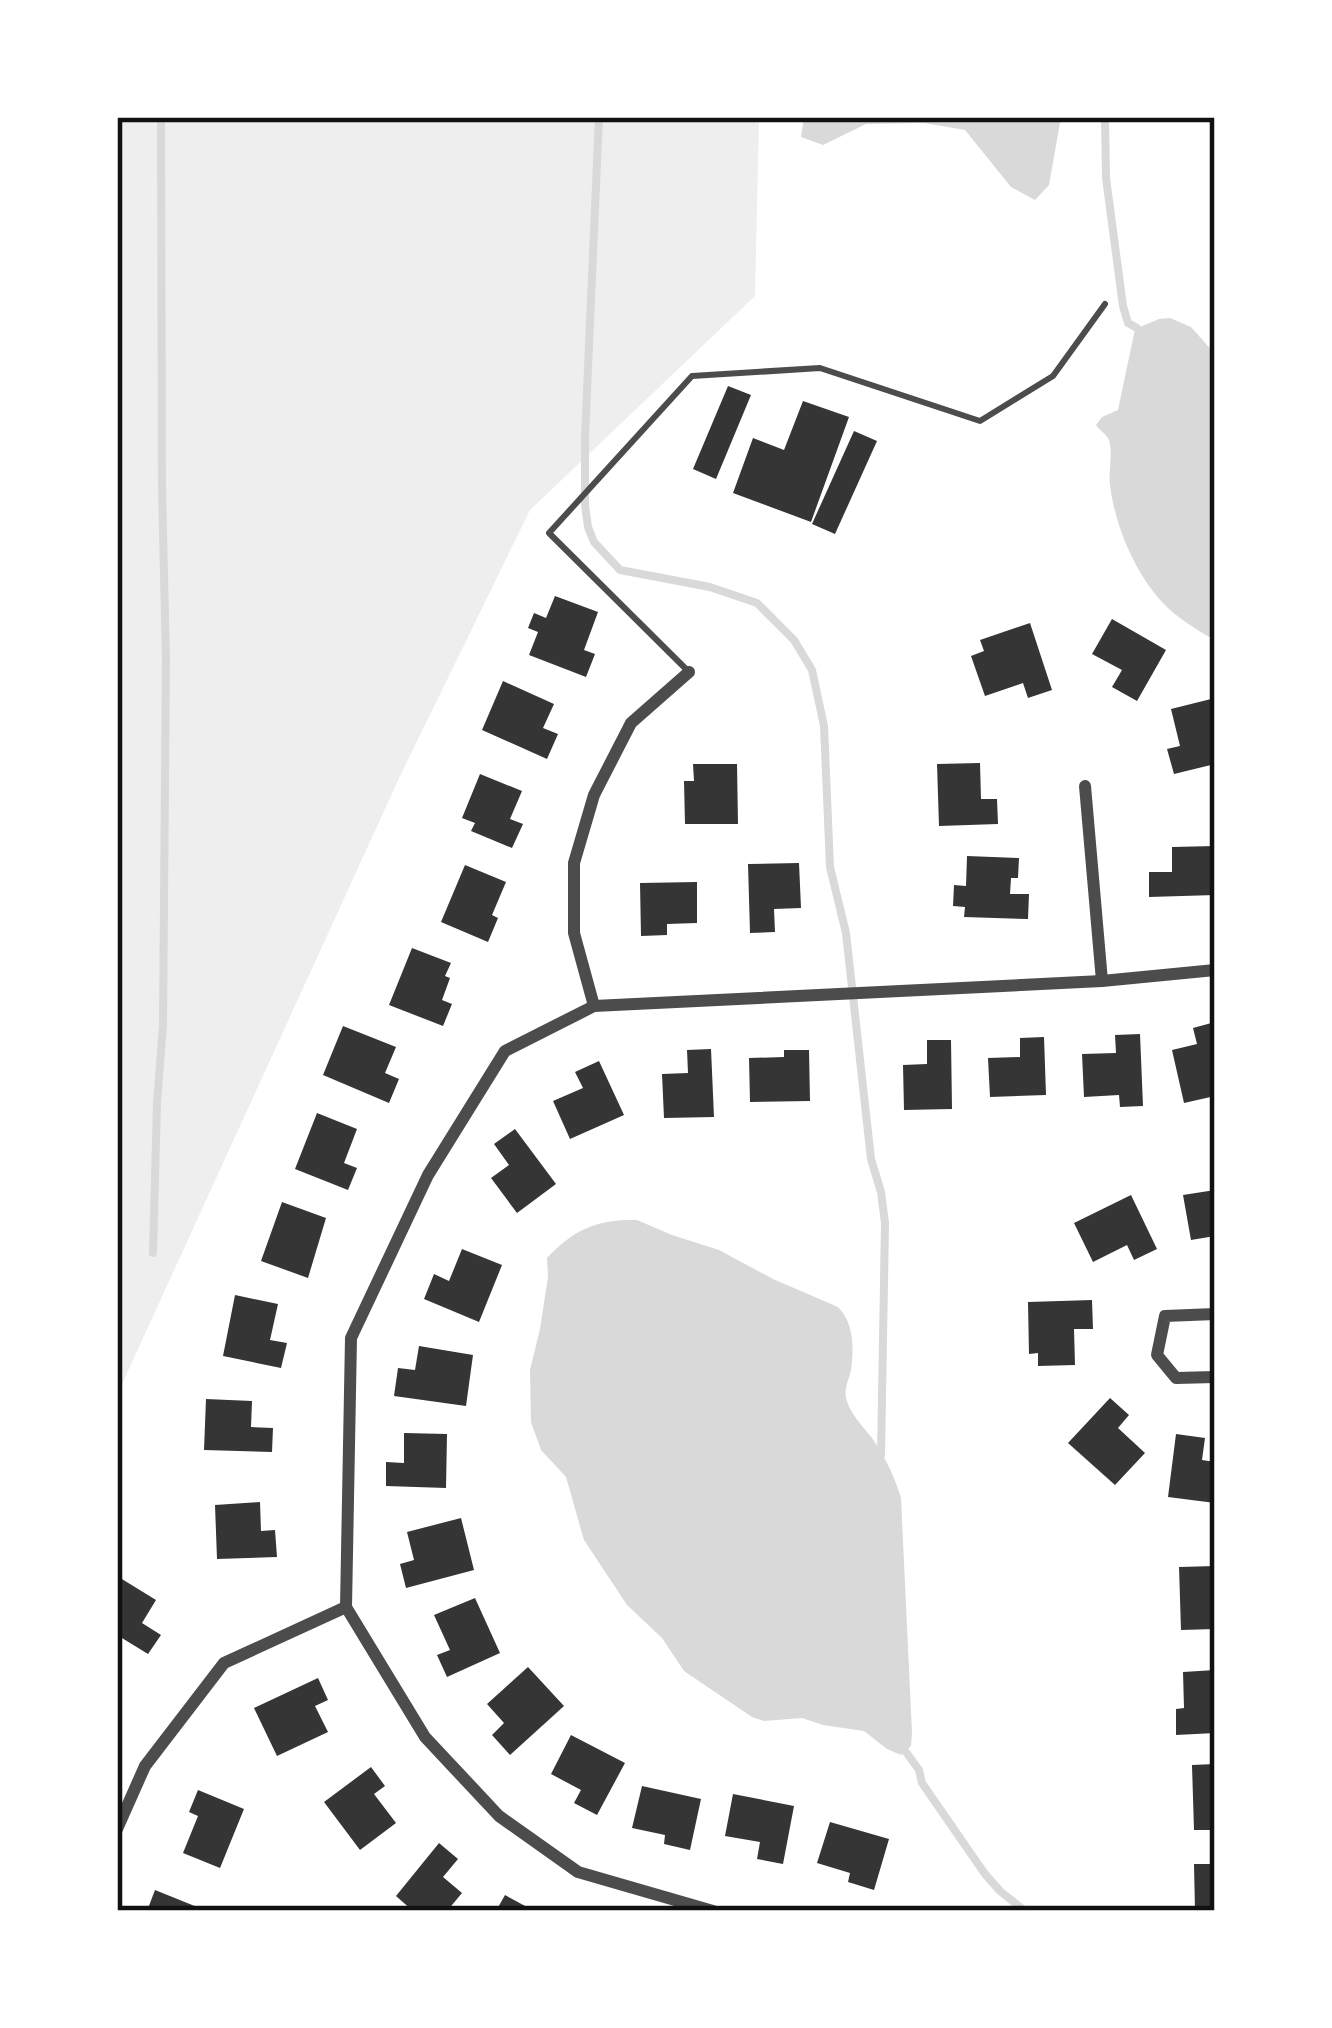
<svg xmlns="http://www.w3.org/2000/svg" width="1332" height="2028" viewBox="0 0 1332 2028" font-family="'Fira Sans Condensed',sans-serif">
  <style>
    .green { fill: #eee }
    .water { fill: #d9d9d9 }
    .lines { fill: none; stroke-linecap: round; stroke-linejoin: round }
    .stream { stroke: #d9d9d9; stroke-width: 8 }
    .building { fill: #353535 }
    .service { stroke: #4c4c4c; stroke-width: 6 }
    .minor { stroke: #4c4c4c; stroke-width: 12 }
    .neatline { fill: none; stroke: #111; stroke-width: 4.5 }
  </style>
  <rect width="100%" height="100%" fill="#fff"/>
  <polygon class="green" points="117,117 759,117 755,296 530,510 401,774 117,1395"/>
  <g class="water">
    <polygon points="804,117 1061,117 1049,185 1035,200 1011,187 965,130 924,123 866,124 823,145 801,137"/>
    <path d="M1170 318 1191 327 1215 354V638L1209 637C1193 627 1176 617 1163 603 1135 573 1115 526 1110 485 1108 472 1114 450 1108 438 1105 433 1099 430 1096 425L1102 417 1118 410 1135 329 1159 319Z"/>
    <path d="M637 1220 672 1235 719 1250 773 1279 838 1307C854 1323 854 1348 851 1370 849 1380 844 1387 846 1398 850 1414 862 1425 872 1438 885 1457 895 1477 901 1498L912 1733 911 1746 901 1755 887 1749 864 1731 823 1725 802 1718 764 1721 752 1717 684 1671 662 1638 627 1605 584 1540 566 1477 541 1450 531 1422 530 1370 540 1329 548 1277 547 1258C574 1229 598 1219 637 1220Z"/>
  </g>
  <g class="lines">
    <g class="stream">
      <polyline points="599,117 585,437 585,505 588,527 594,542 620,570 710,587 757,603 794,640 812,670 824,726 830,867 846,933 871,1159 881,1192 885,1223 881,1455"/>
      <polyline points="1105,117 1106,178 1123,306 1128,323 1137,328"/>
      <polyline points="153,1253 157,1103 163,1025 166,659 162,489 161,117"/>
      <polyline points="906,1752 919,1770 922,1783 985,1874 1000,1891 1025,1911"/>
    </g>
  </g>
  <g class="building">
    <polygon points="728,386 751,395 716,479 693,469"/>
    <polygon points="803,401 849,417 811,522 733,493 753,438 784,450"/>
    <polygon points="854,431 877,441 835,534 812,524"/>
    <polygon points="555,596 598,612 584,650 595,654 586,677 529,655 538,632 528,628 534,613 546,618"/>
    <polygon points="1112,619 1166,650 1137,701 1112,687 1122,670 1092,654"/>
    <polygon points="1030,623 1052,690 1028,698 1023,683 985,696 971,656 984,651 980,640"/>
    <polygon points="503,681 554,704 543,728 558,734 547,759 482,730"/>
    <polygon points="1215,698 1215,764 1174,774 1167,749 1180,746 1171,709"/>
    <polygon points="980,763 981,799 997,799 998,824 939,826 937,764"/>
    <polygon points="693,764 737,764 738,824 685,824 684,781 694,781"/>
    <polygon points="480,774 522,791 510,819 523,824 512,848 471,831 475,823 462,818"/>
    <polygon points="1215,846 1215,895 1149,897 1149,872 1172,872 1172,847"/>
    <polygon points="967,856 1019,858 1018,878 1011,878 1010,894 1029,894 1028,919 964,917 965,907 953,906 954,885 966,886"/>
    <polygon points="799,863 801,908 774,909 775,932 750,933 748,864"/>
    <polygon points="465,865 506,882 492,915 498,918 488,942 441,922"/>
    <polygon points="697,882 697,923 667,924 667,935 641,936 640,883"/>
    <polygon points="412,948 451,963 445,976 450,978 442,1000 452,1004 443,1026 389,1005"/>
    <polygon points="1215,1022 1215,1096 1184,1103 1172,1050 1197,1044 1193,1028"/>
    <polygon points="343,1026 396,1047 385,1073 399,1079 389,1103 323,1075"/>
    <polygon points="1140,1034 1143,1106 1120,1107 1119,1095 1084,1097 1082,1054 1116,1053 1115,1035"/>
    <polygon points="1044,1037 1046,1095 990,1097 988,1058 1020,1057 1020,1038"/>
    <polygon points="927,1040 951,1040 952,1109 904,1110 903,1065 927,1064"/>
    <polygon points="711,1049 714,1117 664,1118 662,1074 688,1073 687,1050"/>
    <polygon points="784,1050 809,1050 810,1101 750,1102 749,1058 784,1057"/>
    <polygon points="599,1061 624,1115 570,1139 553,1101 583,1088 575,1072"/>
    <polygon points="317,1113 357,1129 344,1163 357,1168 348,1190 295,1169"/>
    <polygon points="515,1129 556,1184 517,1213 491,1178 509,1165 494,1144"/>
    <polygon points="1215,1190 1215,1236 1191,1240 1183,1195"/>
    <polygon points="1131,1195 1157,1249 1134,1260 1127,1245 1093,1262 1074,1223"/>
    <polygon points="282,1202 326,1218 308,1278 261,1261"/>
    <polygon points="462,1249 502,1265 479,1322 424,1299 434,1274 449,1281"/>
    <polygon points="235,1295 278,1304 270,1340 287,1343 281,1368 223,1356"/>
    <polygon points="1092,1300 1093,1329 1074,1329 1075,1365 1038,1366 1038,1353 1029,1354 1028,1302"/>
    <polygon points="419,1346 473,1355 466,1406 394,1396 398,1368 415,1370"/>
    <polygon points="1110,1398 1129,1415 1118,1428 1145,1453 1115,1485 1068,1443"/>
    <polygon points="206,1399 252,1401 251,1427 273,1428 272,1452 204,1450"/>
    <polygon points="404,1433 447,1434 446,1488 386,1486 386,1462 404,1463"/>
    <polygon points="1176,1434 1205,1438 1202,1460 1215,1462 1215,1503 1168,1497"/>
    <polygon points="260,1502 261,1531 275,1530 277,1557 217,1559 215,1505"/>
    <polygon points="461,1518 474,1570 406,1588 400,1564 414,1560 407,1532"/>
    <polygon points="1215,1566 1215,1629 1181,1630 1179,1567"/>
    <polygon points="117,1576 156,1600 142,1623 161,1635 148,1654 117,1635"/>
    <polygon points="475,1598 500,1653 447,1677 437,1655 450,1650 434,1615"/>
    <polygon points="528,1667 564,1706 510,1755 492,1735 504,1723 487,1704"/>
    <polygon points="1215,1670 1215,1733 1176,1735 1176,1709 1184,1708 1183,1672"/>
    <polygon points="318,1678 328,1700 315,1706 328,1732 277,1756 254,1708"/>
    <polygon points="571,1735 625,1763 597,1815 574,1803 581,1790 551,1774"/>
    <polygon points="1215,1764 1215,1830 1194,1830 1192,1765"/>
    <polygon points="371,1767 385,1786 374,1794 396,1823 360,1850 324,1802"/>
    <polygon points="642,1786 701,1799 690,1850 664,1844 665,1835 632,1828"/>
    <polygon points="198,1790 244,1809 220,1868 183,1853 198,1816 189,1812"/>
    <polygon points="733,1794 794,1806 783,1864 757,1859 760,1842 725,1836"/>
    <polygon points="830,1822 889,1839 874,1890 848,1882 850,1873 817,1863"/>
    <polygon points="439,1843 458,1859 443,1877 462,1893 447,1911 413,1911 396,1896"/>
    <polygon points="1194,1864 1215,1864 1215,1911 1195,1911"/>
    <polygon points="155,1890 207,1911 147,1911"/>
    <polygon points="505,1895 527,1907 525,1911 496,1911"/>
  </g>
  <g class="lines">
    <polyline class="service" points="687,670 549,533 692,376 820,368 980,421 1053,376 1105,304"/>
    <g class="minor">
      <polyline points="1085,786 1102,981"/>
      <polyline points="594,1006 574,933 574,863 594,795 631,723 689,672"/>
      <polyline points="1215,1314 1165,1316 1157,1355 1176,1378 1215,1377"/>
      <polyline points="117,1829 145,1766 224,1663 346,1607"/>
      <polyline points="713,1911 578,1872 499,1816 425,1737 346,1607 351,1338 428,1175 505,1051 594,1006 1102,981 1215,970"/>
    </g>
  </g>
  <rect width="1332" height="2028" fill="none" stroke="#ffffff" stroke-width="240"/>
  <rect x="120" y="120" width="1092" height="1788" class="neatline"/>
</svg>
